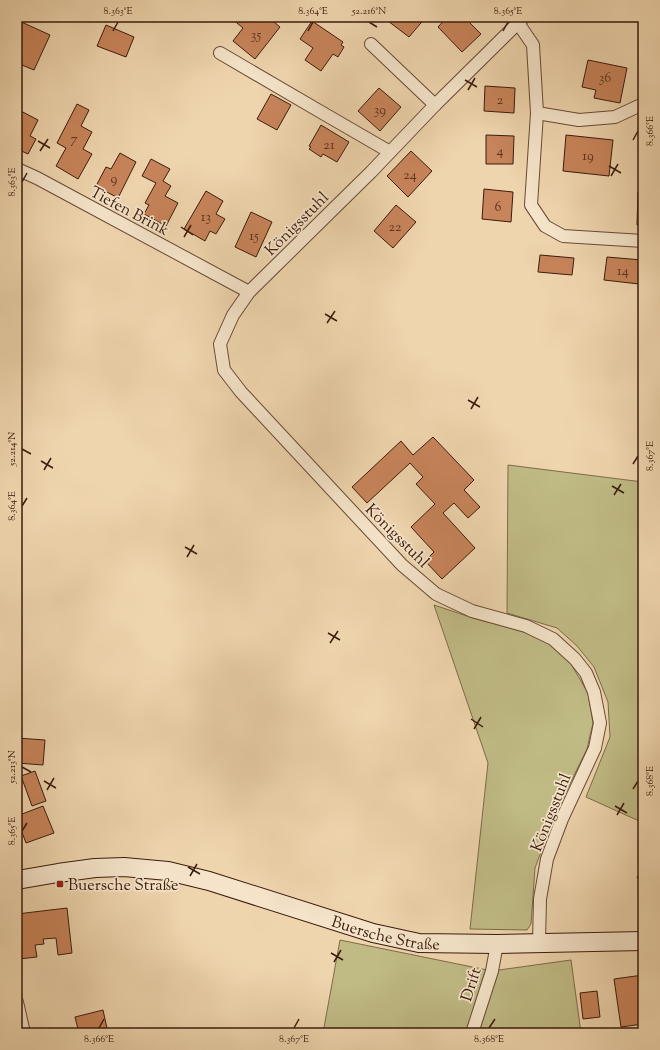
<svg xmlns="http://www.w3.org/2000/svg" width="660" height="1050" viewBox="0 0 660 1050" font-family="'Sorts Mill Goudy',serif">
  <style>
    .green { fill: #c0bb85; stroke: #7e6b49 }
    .building { fill: #c8845a; stroke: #3b1b0d }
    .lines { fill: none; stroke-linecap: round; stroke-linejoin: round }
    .street-casing { stroke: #684a35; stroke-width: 14 }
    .secondary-casing { stroke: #3b1b0d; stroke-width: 20 }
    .street { stroke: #f5e4ca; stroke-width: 12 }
    .secondary { stroke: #f5e4ca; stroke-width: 18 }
    .ticks { fill: none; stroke: #3b1b0d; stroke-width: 1.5 }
    .poi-dot { fill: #8f2418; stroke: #f5e4ca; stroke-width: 1.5 }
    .labels { text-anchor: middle; stroke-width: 3.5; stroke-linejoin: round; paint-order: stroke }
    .number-label { font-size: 14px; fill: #5e3520 }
    .street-label { font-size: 16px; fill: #3b1b0d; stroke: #f5e4ca }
    .poi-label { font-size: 16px; fill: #3b1b0d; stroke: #f5e4ca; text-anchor: start }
    .neatline { fill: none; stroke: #3b1b0d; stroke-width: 1.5 }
    .ticks-label { font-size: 10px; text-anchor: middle; fill: #3b1b0d }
  </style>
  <rect width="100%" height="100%" fill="#efd5ae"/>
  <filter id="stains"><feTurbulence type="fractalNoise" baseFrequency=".005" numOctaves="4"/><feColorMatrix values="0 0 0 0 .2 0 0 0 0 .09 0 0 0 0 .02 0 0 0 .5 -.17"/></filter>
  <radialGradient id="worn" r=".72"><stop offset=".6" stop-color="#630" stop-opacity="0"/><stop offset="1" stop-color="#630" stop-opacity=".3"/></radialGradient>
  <g class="green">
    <polygon points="508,465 643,482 643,812 639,821 586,797 610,737 608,702 594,667 577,646 557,628 507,613"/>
    <polygon points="434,605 473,618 521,631 550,643 571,664 588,693 593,723 587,749 556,812 535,868 531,924 527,930 470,929 488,763"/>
    <polygon points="340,940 492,971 571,960 581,1033 323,1033"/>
  </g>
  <g class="building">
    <polygon points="231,17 268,17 280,27 255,59 233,41 243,28 231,18"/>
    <polygon points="391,17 426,17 409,37 388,21"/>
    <polygon points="447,17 464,17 481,34 462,52 438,27"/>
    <polygon points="17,20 50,35 34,70 17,63"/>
    <polygon points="312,21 343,42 341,45 344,47 338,57 333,54 321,71 305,60 313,48 300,39"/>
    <polygon points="106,25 134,37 126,57 97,46"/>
    <polygon points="588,60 627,68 620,103 594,98 596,90 582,87"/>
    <polygon points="485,86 515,88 514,113 484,111"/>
    <polygon points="379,88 401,107 380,131 358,111"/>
    <polygon points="271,94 291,105 277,130 257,119"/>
    <polygon points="77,104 89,110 81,126 92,132 83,149 92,154 78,179 56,166 66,148 57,143"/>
    <polygon points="17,109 38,120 30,136 36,139 28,154 17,149"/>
    <polygon points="321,125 349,142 337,162 323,154 321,157 309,149 311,147 309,146"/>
    <polygon points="486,135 514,136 513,164 486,164"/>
    <polygon points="566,135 613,140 609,176 563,171"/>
    <polygon points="411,151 432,171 408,197 387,176"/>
    <polygon points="120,153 136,162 118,198 96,186 106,167 111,169"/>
    <polygon points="151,159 170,169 163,181 171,186 165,196 178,203 166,226 144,214 149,205 145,203 156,183 142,176"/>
    <polygon points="484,189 513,192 511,222 482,219"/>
    <polygon points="206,191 223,201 216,214 225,219 216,234 210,231 205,241 184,229"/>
    <polygon points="638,192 643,193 643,225 637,225"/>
    <polygon points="396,205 416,222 393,248 374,231"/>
    <polygon points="251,212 272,222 256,257 235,247"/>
    <polygon points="540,255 574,258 572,275 538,272"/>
    <polygon points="607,257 642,260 639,284 604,280"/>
    <polygon points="433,437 474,480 464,490 480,507 468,518 454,503 443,513 475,548 442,579 425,561 434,552 411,527 435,504 416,484 423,477 410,463 367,503 352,487 401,441 413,455"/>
    <polygon points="17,738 45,740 43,765 17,763"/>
    <polygon points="35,771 46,801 32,806 21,776"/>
    <polygon points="43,806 54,833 26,843 17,819 17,816"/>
    <polygon points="643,864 643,880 637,878"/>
    <polygon points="67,908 72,953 58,955 56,938 43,939 44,944 35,945 37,957 19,959 17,945 17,914"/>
    <polygon points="643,975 643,1024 621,1027 614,979"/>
    <polygon points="597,991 600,1017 583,1019 580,993"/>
    <polygon points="103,1010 108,1033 79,1033 75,1017"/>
  </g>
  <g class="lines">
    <g class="street-casing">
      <g id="street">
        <polyline points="524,17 435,105 371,172 249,292 233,315 220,344 224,370 241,392 402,565 436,594 472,611 526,626 553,639 575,659 586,673 594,692 600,723 595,748 562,819 547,859 540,899 539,943"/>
        <polyline points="518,23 533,45 537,113 531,205 545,226 563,236 643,241"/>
        <polyline points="371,44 435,105"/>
        <polyline points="220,53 321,112 390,152"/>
        <polyline points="537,113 579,120 615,117 643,104"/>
        <polyline points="17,169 37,178 249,292"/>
        <polyline points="17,1002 24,1033"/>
        <polyline points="472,1033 492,971 497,944"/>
      </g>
    </g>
    <g class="secondary-casing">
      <g id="secondary">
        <path id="s1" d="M17 880 58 873 95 868 124 867 168 871 209 881 373 933 419 943 497 944 643 941"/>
      </g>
    </g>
    <use href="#street" class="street"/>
    <use href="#secondary" class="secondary"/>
  </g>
  <path class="ticks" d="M369 22 377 27M113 31 118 22M308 31 313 22M503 31 508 22M465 80 477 87M468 90 475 78M633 140 638 131M38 141 50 148M40 151 48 139M609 166 621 173M611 176 618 164M22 182 27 173M181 227 193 235M184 237 191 225M325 314 337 321M327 323 335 311M468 400 480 407M471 409 478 397M22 449 31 454M41 461 53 468M633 464 638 456M44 470 51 458M612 486 624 493M614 495 621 484M22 506 27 498M185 547 197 554M187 557 194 545M328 633 340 640M330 643 338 631M471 719 483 727M474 729 481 717M22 767 31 772M44 781 56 788M633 789 638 781M47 790 54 778M615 806 627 813M617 815 624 803M22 831 27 823M188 867 200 874M190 876 197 864M331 953 343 960M334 962 341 950M99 1028 104 1019M294 1028 299 1019M489 1028 495 1019"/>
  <rect class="poi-dot" x="56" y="880" width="8" height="8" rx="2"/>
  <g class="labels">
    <g class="number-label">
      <text x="256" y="39">35</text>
      <text x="605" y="82">36</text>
      <text x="500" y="104">2</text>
      <text x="380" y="114">39</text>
      <text x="74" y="143">7</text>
      <text x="329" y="149">21</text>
      <text x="500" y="155">4</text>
      <text x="588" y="160">19</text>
      <text x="410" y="179">24</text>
      <text x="114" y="183">9</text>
      <text x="498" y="211">6</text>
      <text x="206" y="221">13</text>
      <text x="395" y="231">22</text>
      <text x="254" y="240">15</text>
      <text x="623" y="275">14</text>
    </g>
    <g class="street-label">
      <text transform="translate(130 210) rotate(28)" y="6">Tiefen Brink</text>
      <text transform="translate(296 223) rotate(-45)" y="6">Königsstuhl</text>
      <text transform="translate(398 535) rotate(45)" y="6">Königsstuhl</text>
      <text transform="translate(550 812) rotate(-68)" y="6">Königsstuhl</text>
      <text dy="6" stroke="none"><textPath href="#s1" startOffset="379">Buersche Straße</textPath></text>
      <text transform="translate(470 984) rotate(-72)" y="6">Drift</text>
    </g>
    <g class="poi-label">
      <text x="68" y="890">Buersche Straße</text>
    </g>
  </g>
  <rect width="660" height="1050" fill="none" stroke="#efd5ae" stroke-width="44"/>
  <rect x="22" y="22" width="616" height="1006" class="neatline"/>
  <g class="ticks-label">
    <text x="118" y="14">8.363°E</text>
    <text x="313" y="14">8.364°E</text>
    <text x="369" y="14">52.216°N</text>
    <text x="508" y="14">8.365°E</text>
    <text transform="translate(649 131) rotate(-90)" y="4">8.366°E</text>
    <text transform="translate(11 182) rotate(-90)" y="4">8.363°E</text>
    <text transform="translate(11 449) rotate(-90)" y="4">52.214°N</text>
    <text transform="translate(649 456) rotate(-90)" y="4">8.367°E</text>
    <text transform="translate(11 506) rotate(-90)" y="4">8.364°E</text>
    <text transform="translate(11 767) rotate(-90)" y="4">52.213°N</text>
    <text transform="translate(649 781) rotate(-90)" y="4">8.368°E</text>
    <text transform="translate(11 831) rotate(-90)" y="4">8.365°E</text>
    <text x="99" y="1042">8.366°E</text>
    <text x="294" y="1042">8.367°E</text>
    <text x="489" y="1042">8.368°E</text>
  </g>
  <rect width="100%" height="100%" filter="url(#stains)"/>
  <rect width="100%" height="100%" fill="url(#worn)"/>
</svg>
